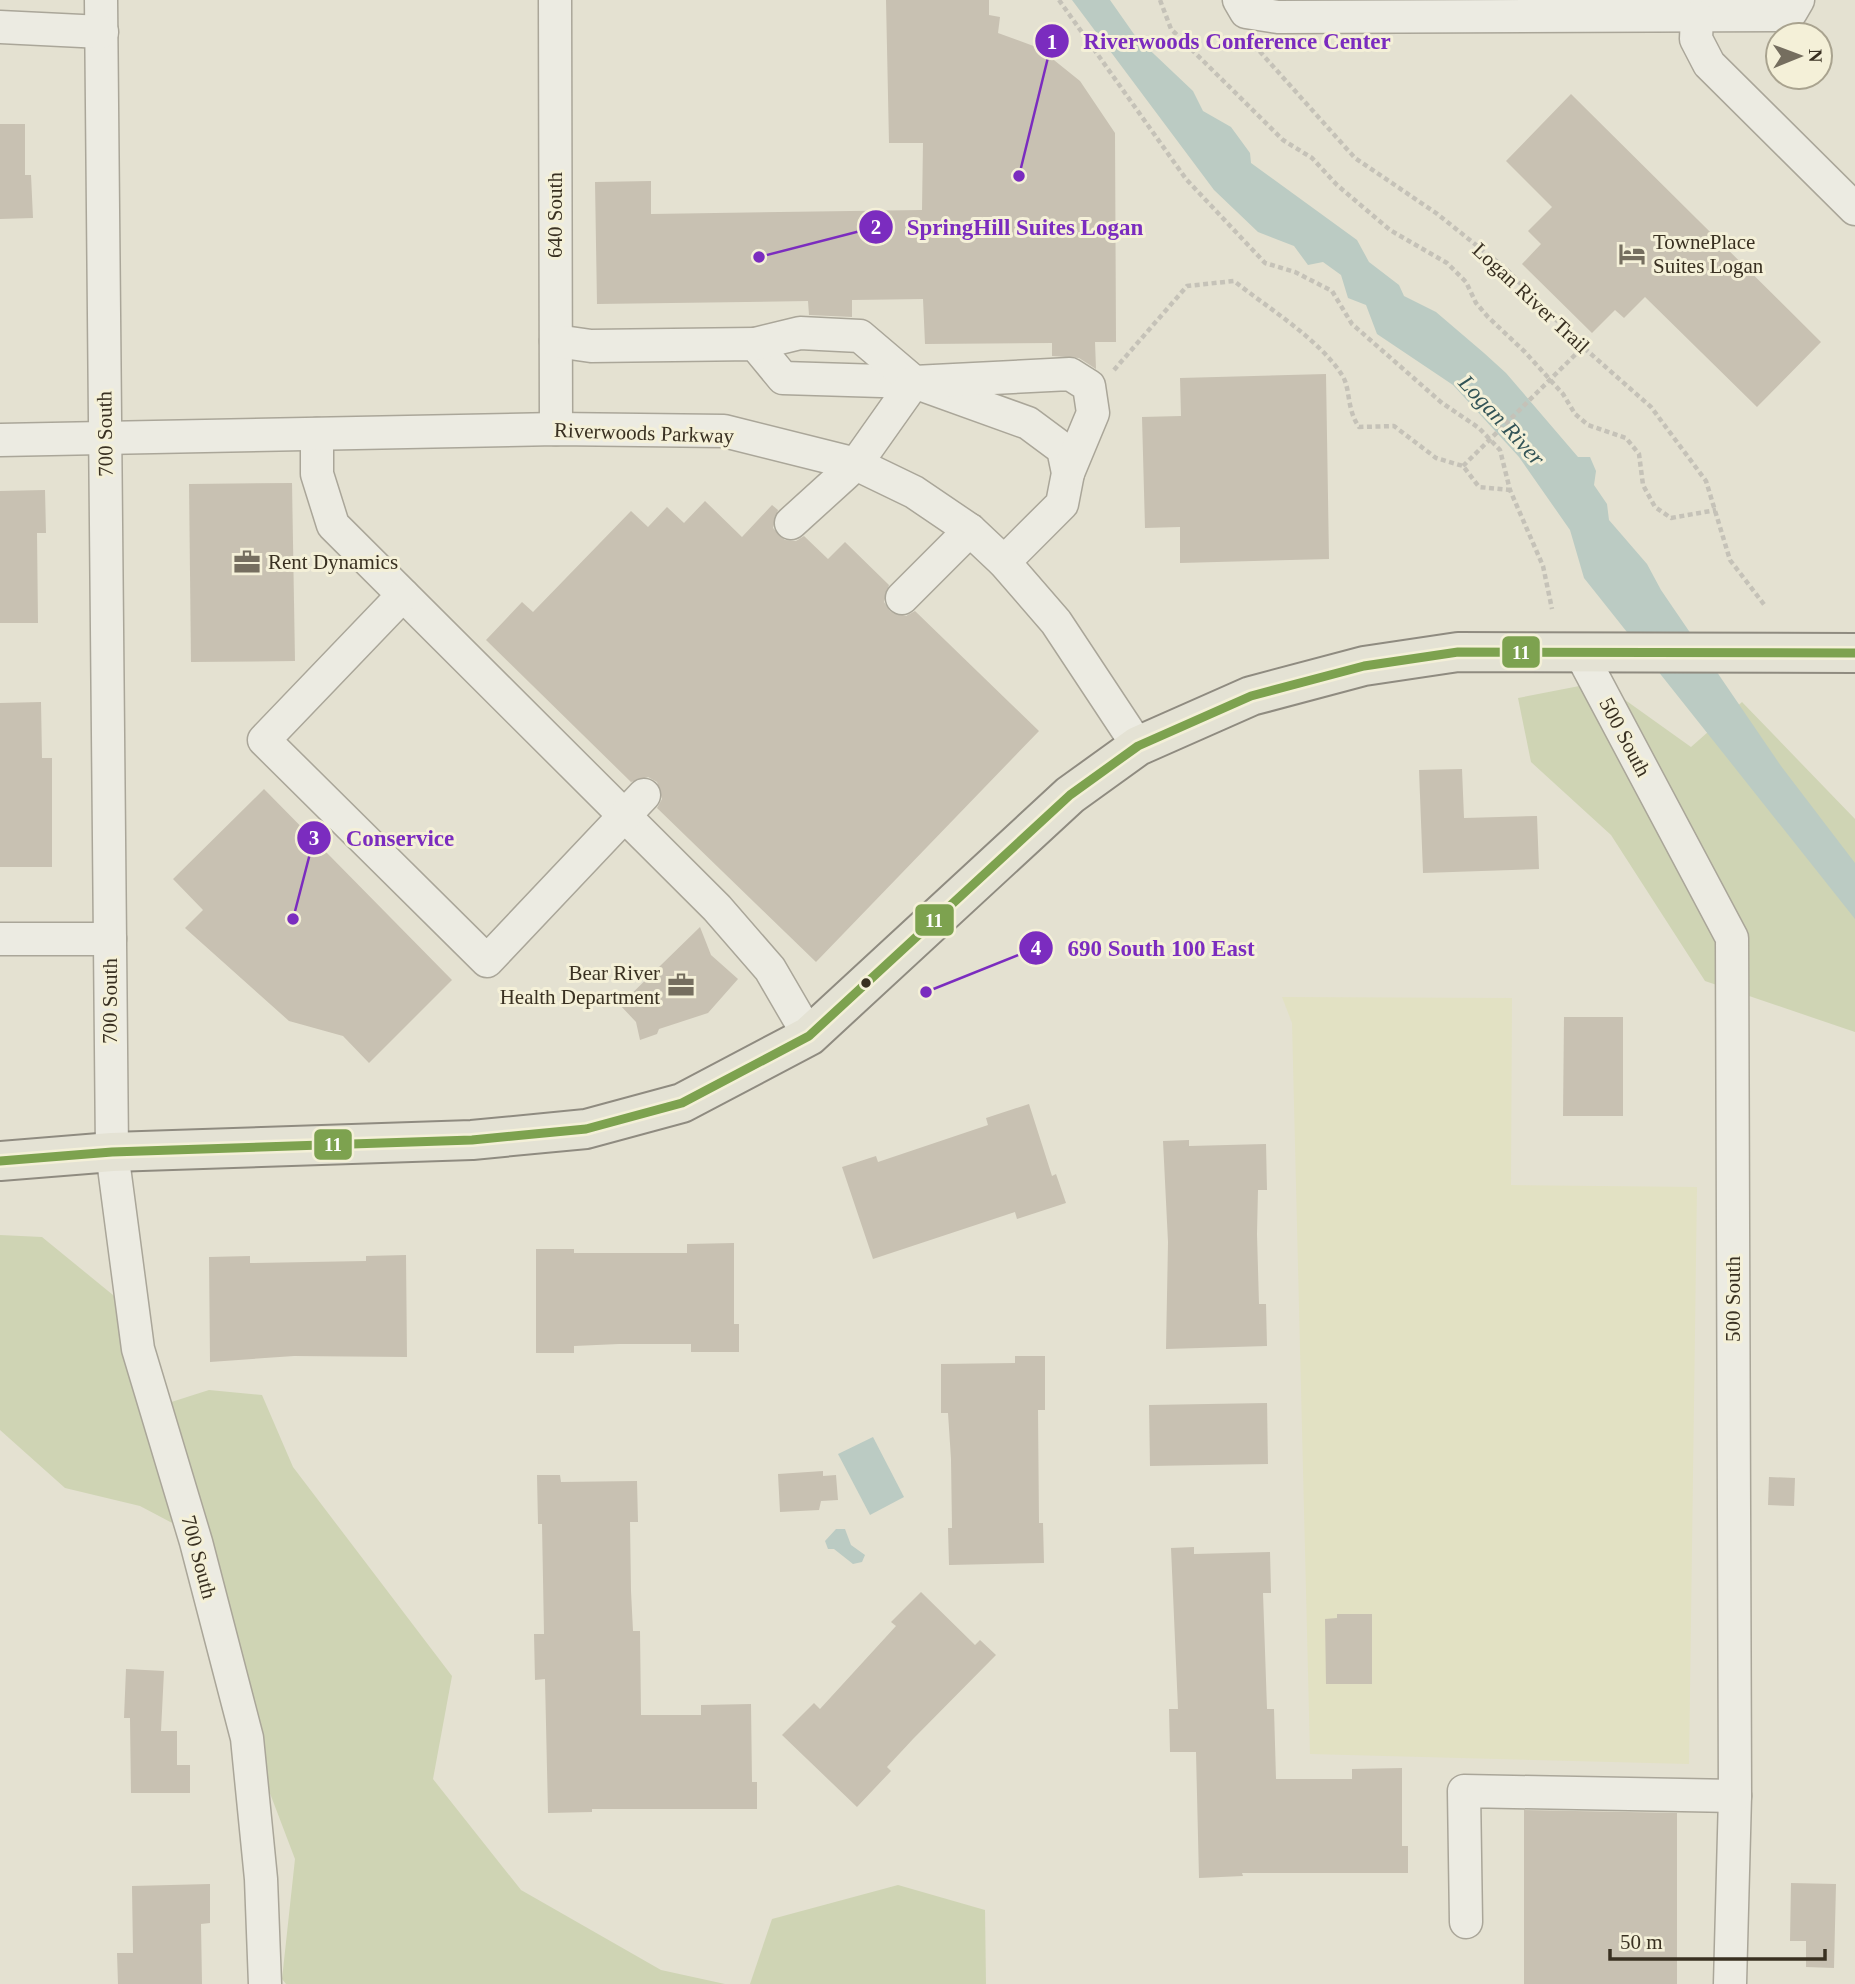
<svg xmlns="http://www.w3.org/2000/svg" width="1855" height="1984" viewBox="0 0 1855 1984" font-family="Georgia,serif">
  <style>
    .farmland { fill: #e2e1c3 }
    .green { fill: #cfd4b4 }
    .water { fill: #bbcbc3 }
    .building { fill: #c8c1b2 }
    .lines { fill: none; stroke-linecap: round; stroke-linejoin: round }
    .minor-casing { stroke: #aaa699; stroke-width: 35 }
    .major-casing { stroke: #8f8b80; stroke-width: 42 }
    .path { stroke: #c5c2b8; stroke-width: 4.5; stroke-dasharray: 5 3.5; stroke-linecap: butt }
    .minor { stroke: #ecebe2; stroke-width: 32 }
    .major { stroke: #e4e2d4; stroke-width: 38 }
    .path-bridge { stroke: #c5c2b8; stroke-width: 4.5; stroke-dasharray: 5 3.5; stroke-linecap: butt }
    .bus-1-casing { stroke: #f4f0d8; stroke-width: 14 }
    .bus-1 { stroke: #7da24f; stroke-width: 9 }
    .bus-dot { fill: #393021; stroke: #f4f0d8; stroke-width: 2.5 }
    .labels { text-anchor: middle; stroke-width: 6; stroke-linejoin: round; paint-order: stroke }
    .street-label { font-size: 21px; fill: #393021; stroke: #f4f0d8 }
    .poi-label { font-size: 21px; fill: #393021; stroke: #f4f0d8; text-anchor: start }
    .water-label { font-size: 23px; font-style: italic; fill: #325457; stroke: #f4f0d8 }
    .leader { fill: none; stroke: #7b2cbf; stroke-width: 2.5 }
    .callout-dot { fill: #7b2cbf; stroke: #f4f0d8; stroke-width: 2.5 }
    .mark-label { font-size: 21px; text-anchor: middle; font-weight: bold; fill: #fff }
    .callout-label { font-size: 23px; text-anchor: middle; font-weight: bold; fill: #7b2cbf; stroke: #f4f0d8; stroke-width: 6; stroke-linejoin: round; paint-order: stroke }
    .line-badge { stroke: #f4f0d8; stroke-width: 2.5 }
    .badge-label { font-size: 19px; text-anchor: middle; font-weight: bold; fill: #fff }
  </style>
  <rect width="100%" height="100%" fill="#e4e1d1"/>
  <polygon class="farmland" points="1282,997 1512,998 1511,1185 1697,1187 1689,1764 1310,1754 1292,1023"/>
  <g class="green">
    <polygon points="1600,682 1691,747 1742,702 1855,819 1855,1032 1705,981 1611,835 1531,762 1518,698"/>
    <polygon points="0,1235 42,1237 124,1304 162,1405 209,1390 262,1395 293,1467 452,1676 433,1779 521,1890 661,1970 725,1984 286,1984 282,1979 295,1859 228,1683 212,1544 140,1506 65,1488 0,1430"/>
    <polygon points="898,1885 985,1910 986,1984 750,1984 772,1919"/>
  </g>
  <g class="water">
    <polygon points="1072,0 1110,0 1136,37 1193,91 1203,111 1231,127 1250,153 1251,163 1357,240 1369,262 1399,285 1404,296 1436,312 1484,353 1506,373 1578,457 1590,457 1596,471 1594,485 1607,504 1609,520 1647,564 1661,590 1781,766 1855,863 1855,919 1584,578 1570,530 1519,457 1453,385 1377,334 1366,305 1348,298 1341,275 1323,262 1308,265 1294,246 1258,232 1214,190"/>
    <polygon points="873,1437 904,1497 870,1515 838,1454"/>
    <polygon points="836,1529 845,1529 851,1545 865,1555 862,1562 853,1564 834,1549 828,1549 825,1541"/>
  </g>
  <g class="building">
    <polygon points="886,0 989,0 989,15 1000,17 998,33 1039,48 1080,81 1115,133 1116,342 1095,342 1096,369 1079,358 1052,356 1052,343 925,344 923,299 852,300 852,317 809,315 808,301 597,304 595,182 651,181 651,214 922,210 923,143 889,143"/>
    <polygon points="1571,94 1821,342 1757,407 1645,297 1624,318 1615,310 1592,333 1522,264 1541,244 1528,231 1552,207 1506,161"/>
    <polygon points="0,124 25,124 25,175 31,175 33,218 0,219"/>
    <polygon points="1326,374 1329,559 1180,563 1180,527 1145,528 1142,417 1181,416 1180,378"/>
    <polygon points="292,483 295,661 191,662 189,484"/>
    <polygon points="45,490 46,533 37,533 38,623 0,623 0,491"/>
    <polygon points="705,501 742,537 772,505 778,510 773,528 785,540 796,541 804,536 828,559 845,542 889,585 884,602 890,611 906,616 915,611 1039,731 816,962 657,808 662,799 657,782 648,777 631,782 486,640 522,602 533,612 631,511 648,527 667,507 684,523"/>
    <polygon points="41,702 42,758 52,758 52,867 0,867 0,703"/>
    <polygon points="1462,769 1464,818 1537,816 1539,869 1423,873 1419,770"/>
    <polygon points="264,789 452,980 369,1063 343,1036 289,1021 185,928 203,910 173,879"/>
    <polygon points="700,927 711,955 738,979 708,1013 659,1029 657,1034 640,1040 636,1022 620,1005"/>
    <polygon points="1564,1017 1623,1017 1623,1116 1563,1116"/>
    <polygon points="1029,1104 1052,1176 1056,1174 1066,1203 1017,1219 1015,1212 873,1259 842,1167 876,1156 878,1162 988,1125 986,1118"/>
    <polygon points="1189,1140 1189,1146 1266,1144 1267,1190 1258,1190 1257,1234 1259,1304 1266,1304 1267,1346 1166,1349 1168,1242 1163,1141"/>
    <polygon points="734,1243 734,1324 739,1324 739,1352 691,1352 691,1344 619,1344 574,1346 574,1353 536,1353 536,1249 574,1249 574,1253 687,1253 687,1244"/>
    <polygon points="406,1255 407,1357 294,1356 210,1362 209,1257 250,1256 250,1263 366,1261 366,1256"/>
    <polygon points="1015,1356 1045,1356 1045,1410 1038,1410 1039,1523 1043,1523 1044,1563 949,1565 948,1528 952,1528 951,1459 948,1413 941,1413 941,1364 1015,1363"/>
    <polygon points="1267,1403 1268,1464 1150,1466 1149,1405"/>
    <polygon points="823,1471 823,1476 836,1475 838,1500 821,1501 819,1510 780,1512 778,1474"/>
    <polygon points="537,1475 560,1475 561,1482 637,1481 638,1522 630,1522 631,1591 633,1631 640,1631 641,1715 701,1715 701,1705 751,1704 752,1782 757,1782 757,1809 592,1809 592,1812 548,1813 545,1679 535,1680 534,1634 544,1634 542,1524 538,1524"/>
    <polygon points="1769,1477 1795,1478 1794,1506 1768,1505"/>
    <polygon points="1194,1547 1194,1554 1270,1552 1271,1593 1263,1593 1267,1709 1274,1709 1276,1779 1352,1779 1352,1769 1402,1768 1402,1846 1408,1846 1408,1873 1242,1873 1243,1876 1199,1878 1196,1752 1170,1752 1169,1709 1178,1709 1171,1548"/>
    <polygon points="921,1592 975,1645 980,1640 996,1655 913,1739 887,1767 891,1771 857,1807 782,1735 814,1703 820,1709 896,1626 891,1622"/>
    <polygon points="1337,1614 1372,1614 1372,1684 1326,1684 1325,1619 1337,1618"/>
    <polygon points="126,1669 164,1671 161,1731 177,1731 177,1765 190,1765 190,1793 131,1793 130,1718 124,1718"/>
    <polygon points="1524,1810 1677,1813 1677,1984 1524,1984"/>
    <polygon points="1791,1883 1836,1884 1834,1968 1806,1967 1806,1941 1790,1941"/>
    <polygon points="210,1884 210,1923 201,1924 202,1984 118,1984 117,1953 133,1953 132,1886"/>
  </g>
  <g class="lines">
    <g class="minor-casing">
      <g id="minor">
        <polyline points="101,0 112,1152 138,1349 196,1542 247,1738 261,1879 265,1984"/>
        <polyline points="555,0 556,429"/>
        <polyline points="1239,0 1246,12 1278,17 1782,15 1791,12 1798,0"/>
        <polyline points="1697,17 1696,39 1709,64 1855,209"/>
        <polyline points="0,27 102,32"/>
        <polyline points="556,341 591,346 755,344 783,378 914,382 1028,423 1063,449 1068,473 1062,504 1004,562"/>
        <polyline points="755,344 800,333 860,336 914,382 1070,374 1089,386 1093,413 1068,473"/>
        <polyline points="317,434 317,474 333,525 717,908 770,969 809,1036"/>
        <polyline points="0,440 556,429 724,431 856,464 914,492 970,530 1004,562 1056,622 1138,746"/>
        <polyline points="791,523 856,464 914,382"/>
        <polyline points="403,595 264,740 487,961 644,795"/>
        <polyline points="902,598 970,530"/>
        <polyline points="1580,652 1732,938 1735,1796 1730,1984"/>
        <polyline points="0,939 110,939"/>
        <polyline points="1466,1922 1464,1791 1735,1796"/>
      </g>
    </g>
    <g class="major-casing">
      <polyline id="major" points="0,1161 112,1152 472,1140 586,1129 682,1103 809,1036 1070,795 1138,746 1251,696 1364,666 1458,652 1855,653"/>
    </g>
    <g class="path">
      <polyline points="1059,0 1186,179 1265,263 1295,272 1332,291 1352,324 1442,403 1479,428 1500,450 1510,490 1543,566 1552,609"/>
      <polyline points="1160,0 1171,29 1283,140 1312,158 1337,185 1390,230 1447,263 1466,282 1476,303 1488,317 1525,352 1563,394 1575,414 1588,425 1626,438 1639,454 1643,485 1655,507 1671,518 1716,510"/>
      <polyline points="1254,45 1355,158 1436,213 1505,268 1583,347 1651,407 1706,481 1730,560 1766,607"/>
      <path d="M1114 370 1187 286 1234 281C1268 308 1319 339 1342 375 1351 389 1346 408 1359 427L1394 426 1436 458 1463 466 1479 487 1510 490"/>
    </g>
    <use href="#minor" class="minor"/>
    <use href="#major" class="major"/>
    <polyline class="path-bridge" points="1463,466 1583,347"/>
    <g class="bus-1-casing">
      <polyline id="bus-1" points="0,1161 112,1152 472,1140 586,1129 682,1103 809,1036 1070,795 1138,746 1251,696 1364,666 1458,652 1855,653"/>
    </g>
    <use href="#bus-1" class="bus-1"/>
  </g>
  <defs>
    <g id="hotel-bare" transform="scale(2.1)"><path d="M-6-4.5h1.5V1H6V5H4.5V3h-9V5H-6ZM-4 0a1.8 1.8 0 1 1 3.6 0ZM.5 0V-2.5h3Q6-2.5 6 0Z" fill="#756e5f" stroke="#f4f0d8" stroke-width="2.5" paint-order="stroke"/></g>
    <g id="office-bare" transform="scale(2.1)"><path d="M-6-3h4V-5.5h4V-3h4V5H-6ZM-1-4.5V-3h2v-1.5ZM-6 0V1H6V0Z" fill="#756e5f" stroke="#f4f0d8" stroke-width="2.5" paint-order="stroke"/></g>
  </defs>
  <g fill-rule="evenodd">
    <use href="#hotel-bare" x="1632" y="254"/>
    <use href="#office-bare" x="247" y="562"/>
    <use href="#office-bare" x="681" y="985"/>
  </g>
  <circle class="bus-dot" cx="866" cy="983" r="6"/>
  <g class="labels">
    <g class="street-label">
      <text transform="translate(555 215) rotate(-90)" y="7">640 South</text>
      <text transform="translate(1531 298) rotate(43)" y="7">Logan River Trail</text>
      <text transform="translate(644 433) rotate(2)" y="7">Riverwoods Parkway</text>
      <text transform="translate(105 434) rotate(-91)" y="7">700 South</text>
      <text transform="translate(1625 737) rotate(62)" y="7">500 South</text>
      <text transform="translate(110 1001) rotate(-90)" y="7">700 South</text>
      <text transform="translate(1733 1299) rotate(-90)" y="7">500 South</text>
      <text transform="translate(199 1557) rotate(75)" y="7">700 South</text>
    </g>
    <g class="poi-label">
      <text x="1653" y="249">TownePlace<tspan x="1653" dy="24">Suites Logan</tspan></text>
      <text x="268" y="569">Rent Dynamics</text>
      <text x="660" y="980" text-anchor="end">Bear River<tspan x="660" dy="24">Health Department</tspan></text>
    </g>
    <g class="water-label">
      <text transform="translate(1502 420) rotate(47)" y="8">Logan River</text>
    </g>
  </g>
  <path class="leader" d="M1019 176L1052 41M759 257L876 227M293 919L314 838M926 992L1036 948"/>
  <g class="callout-dot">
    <circle cx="1019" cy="176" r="7"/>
    <circle cx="759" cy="257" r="7"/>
    <circle cx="293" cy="919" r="7"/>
    <circle cx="926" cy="992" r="7"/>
    <circle cx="1052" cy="41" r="18"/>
    <circle cx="876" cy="227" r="18"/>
    <circle cx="314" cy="838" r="18"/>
    <circle cx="1036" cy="948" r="18"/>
  </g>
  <g class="mark-label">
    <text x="1052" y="49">1</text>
    <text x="876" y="234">2</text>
    <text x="314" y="845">3</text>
    <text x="1036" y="955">4</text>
  </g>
  <g class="callout-label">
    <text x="1237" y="49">Riverwoods Conference Center</text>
    <text x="1025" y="235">SpringHill Suites Logan</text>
    <text x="400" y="846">Conservice</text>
    <text x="1161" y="956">690 South 100 East</text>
  </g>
  <g class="line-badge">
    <rect x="1501" y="635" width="40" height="34" rx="7" fill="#7da24f"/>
    <rect x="914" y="903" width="41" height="34" rx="7" fill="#7da24f"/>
    <rect x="313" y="1128" width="40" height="33" rx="7" fill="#7da24f"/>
  </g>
  <g class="badge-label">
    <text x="1521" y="659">11</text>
    <text x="934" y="927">11</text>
    <text x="333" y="1151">11</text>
  </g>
  <g transform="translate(1799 56) rotate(89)"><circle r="33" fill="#f4f0d8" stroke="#a9a38f" stroke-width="2"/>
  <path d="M0-5L12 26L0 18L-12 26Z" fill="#756e5f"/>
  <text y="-10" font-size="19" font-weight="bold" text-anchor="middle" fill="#393021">N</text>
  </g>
  <path d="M1610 1949v10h215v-10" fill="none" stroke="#393021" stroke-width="3.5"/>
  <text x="1620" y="1949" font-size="21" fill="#393021" stroke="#f4f0d8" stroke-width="5" paint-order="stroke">50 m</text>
</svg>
